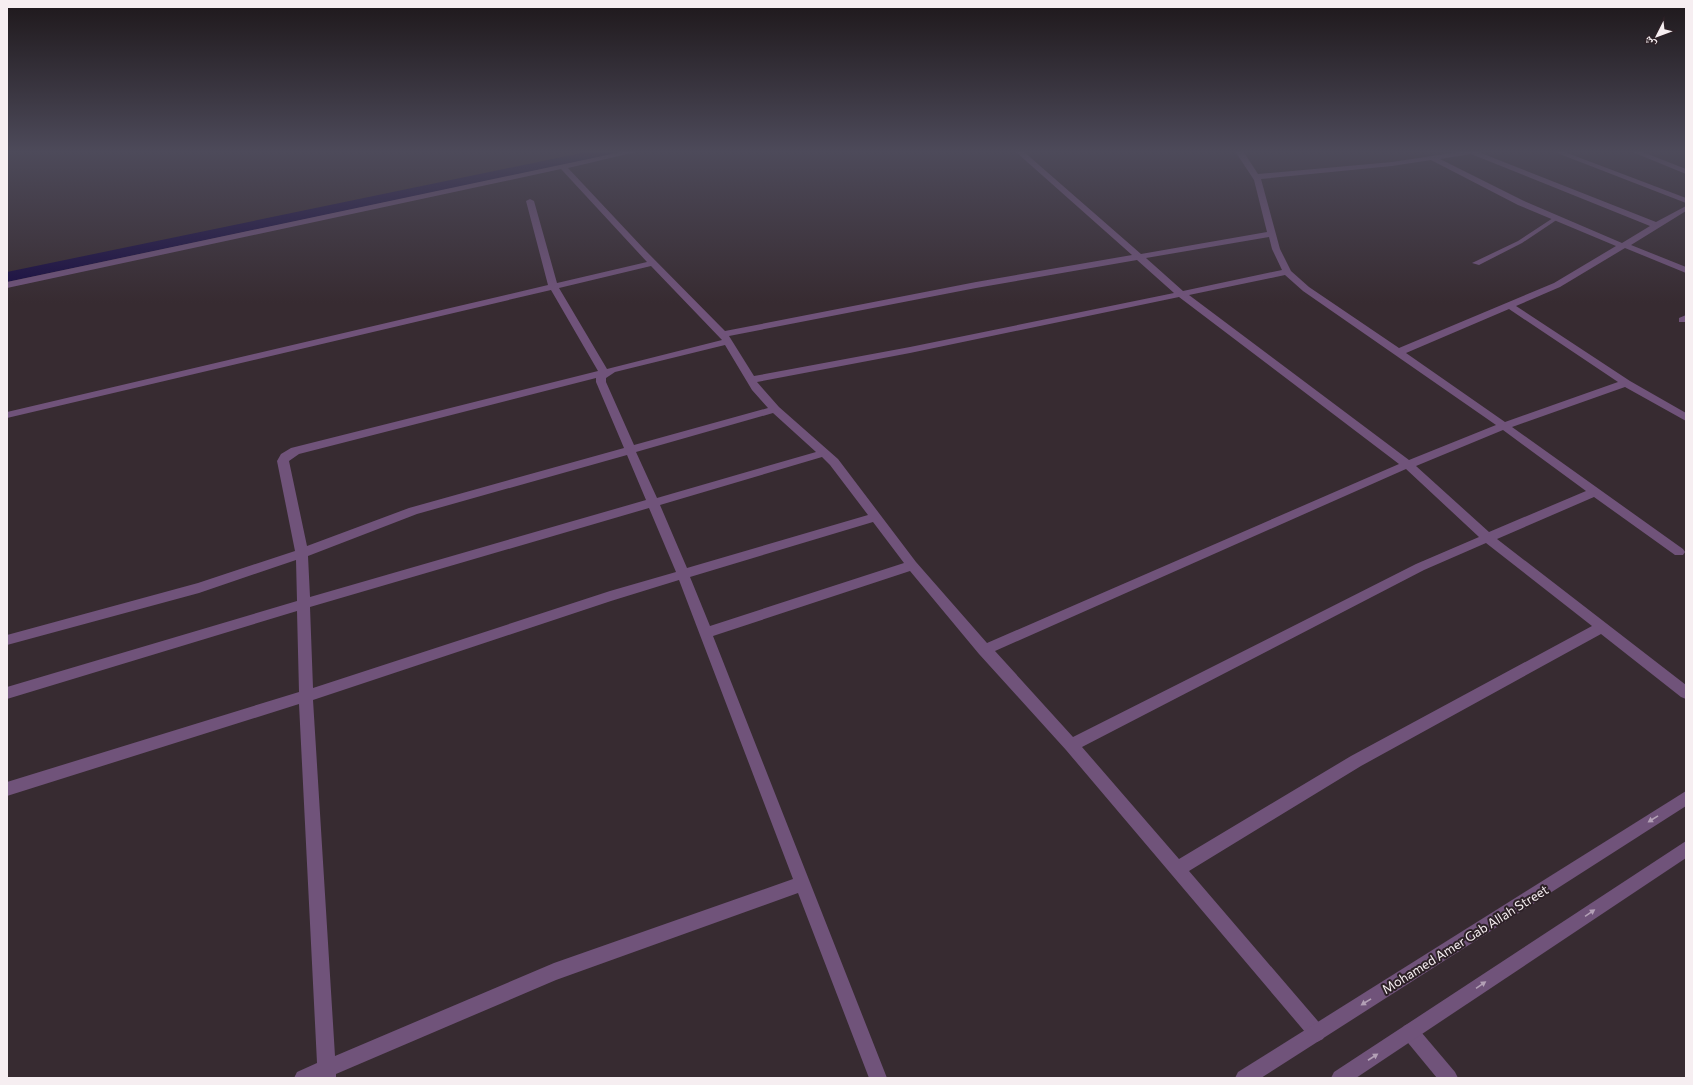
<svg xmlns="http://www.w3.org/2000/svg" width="1693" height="1085" viewBox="0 0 1693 1085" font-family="Commissioner,'Noto Naskh Arabic',sans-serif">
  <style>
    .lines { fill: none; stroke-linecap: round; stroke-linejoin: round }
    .canal { fill: #190d42; fill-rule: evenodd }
    .service { fill: #70537a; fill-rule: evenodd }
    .minor { fill: #70537a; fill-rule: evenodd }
    .tertiary { fill: #70537a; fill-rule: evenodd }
    .oneway { fill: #b3a0b6 }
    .labels { text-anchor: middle; stroke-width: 4; stroke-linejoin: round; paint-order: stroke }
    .near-street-label { font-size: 13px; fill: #f6eef1; stroke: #2d2127 }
  </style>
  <rect width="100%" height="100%" fill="#372b31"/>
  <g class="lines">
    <polygon class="canal" points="591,151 615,151 609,155 7,282 7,272"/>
    <polygon class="service" points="1553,218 1558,219 1522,243 1479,265 1472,263 1518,241"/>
    <g class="minor">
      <path d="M626 151H640L568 168 645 250 725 331 976 282 1132 255 1015 151H1023L1141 254 1267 232 1254 180 1235 151H1243L1258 174 1392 162 1465 151H1483L1481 153 1656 222 1686 206V211L1631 245 1686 267V273L1625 248 1560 287 1516 306 1630 381 1686 413V421L1625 387 1512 427 1683 549 1685 552 1683 555H1675L1594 497 1497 539 1686 685V699L1681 697 1601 634 1361 766 1189 871 1323 1027 1326 1033 1323 1039 1317 1042 1311 1039 1066 750 979 654 910 571 713 636 887 1078H869L798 893 556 980 336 1074V1078H294L297 1072 317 1063 299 704 7 796V782L299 692 297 611 7 699V687L297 601 296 560 199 593 7 645V635L198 583 295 551 277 461 281 454 291 448 598 371 551 290 7 418V412L548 285 526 201 530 199 534 201 557 283 647 262 561 169 7 288V282ZM1471 154 1650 226 1622 243 1524 201 1440 159ZM1431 160 1518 205 1616 246 1554 283 1399 348 1309 287 1291 271 1280 249 1261 179 1392 166ZM1269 237 1272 249 1282 270 1183 291 1146 258ZM1137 260 1174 293 910 347 754 376 729 336 976 288ZM651 266 722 340 607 369 559 288ZM1285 275 1303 291 1496 425 1409 460 1189 295ZM1179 297 1399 464 987 643 916 562 838 459 779 407 757 382 910 353ZM1509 309 1618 382 1505 422 1406 353ZM725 345 752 390 768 408 634 445 606 382V378L615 372ZM596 378V382L624 448 409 508 307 546 289 461 299 454ZM773 413 816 452 657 498 636 452ZM1503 430 1586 491 1489 532 1416 466ZM627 455 646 500 310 597 308 556 417 514ZM822 457 830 465 868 515 687 568 660 505ZM1406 469 1479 537 1416 564 1073 737 995 651ZM649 508 676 572 610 591 313 688 310 607ZM873 522 904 563 710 626 690 577ZM1486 543 1592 626 1351 756 1179 859 1082 747 1424 570ZM679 580 793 879 554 963 335 1056 313 700 611 601Z"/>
      <polygon points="1552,151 1562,151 1686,198 1686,203"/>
      <polygon points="1630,151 1640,151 1686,169 1686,174"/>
      <polygon points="1686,315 1686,322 1679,322 1679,318"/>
      <polygon points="1410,1023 1416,1026 1455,1072 1458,1078 1437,1078 1404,1038 1401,1032 1404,1026"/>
    </g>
    <g class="tertiary">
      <polygon points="1686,791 1686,806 1261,1078 1235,1078 1238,1072"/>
      <polygon points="1686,841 1686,858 1356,1078 1331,1078 1334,1072"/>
    </g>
  </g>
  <defs><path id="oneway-solid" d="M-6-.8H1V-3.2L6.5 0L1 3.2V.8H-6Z"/></defs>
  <g class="oneway">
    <use href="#oneway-solid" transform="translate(1653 819) rotate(148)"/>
    <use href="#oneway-solid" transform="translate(1590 913) rotate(-34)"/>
    <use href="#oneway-solid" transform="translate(1481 985) rotate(-34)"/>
    <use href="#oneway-solid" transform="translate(1366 1002) rotate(148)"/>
    <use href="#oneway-solid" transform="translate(1373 1057) rotate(-33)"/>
  </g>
  <linearGradient id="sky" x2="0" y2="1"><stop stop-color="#1e181b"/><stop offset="0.5" stop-color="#4d4a5a"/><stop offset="1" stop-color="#4d4a5a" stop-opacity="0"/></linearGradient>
  <rect width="1693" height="303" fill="url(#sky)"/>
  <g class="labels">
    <g class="near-street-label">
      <text transform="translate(1465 939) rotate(-32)" y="5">Mohamed Amer Gab Allah Street</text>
    </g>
  </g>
  <rect width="1693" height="1085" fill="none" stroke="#f6eef1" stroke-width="16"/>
  <g transform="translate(1657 36) rotate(228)" stroke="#2d2127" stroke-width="3" paint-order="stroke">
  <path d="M0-3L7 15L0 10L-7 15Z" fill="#f6eef1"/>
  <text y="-6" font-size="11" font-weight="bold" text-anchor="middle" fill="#f6eef1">ش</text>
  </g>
</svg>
